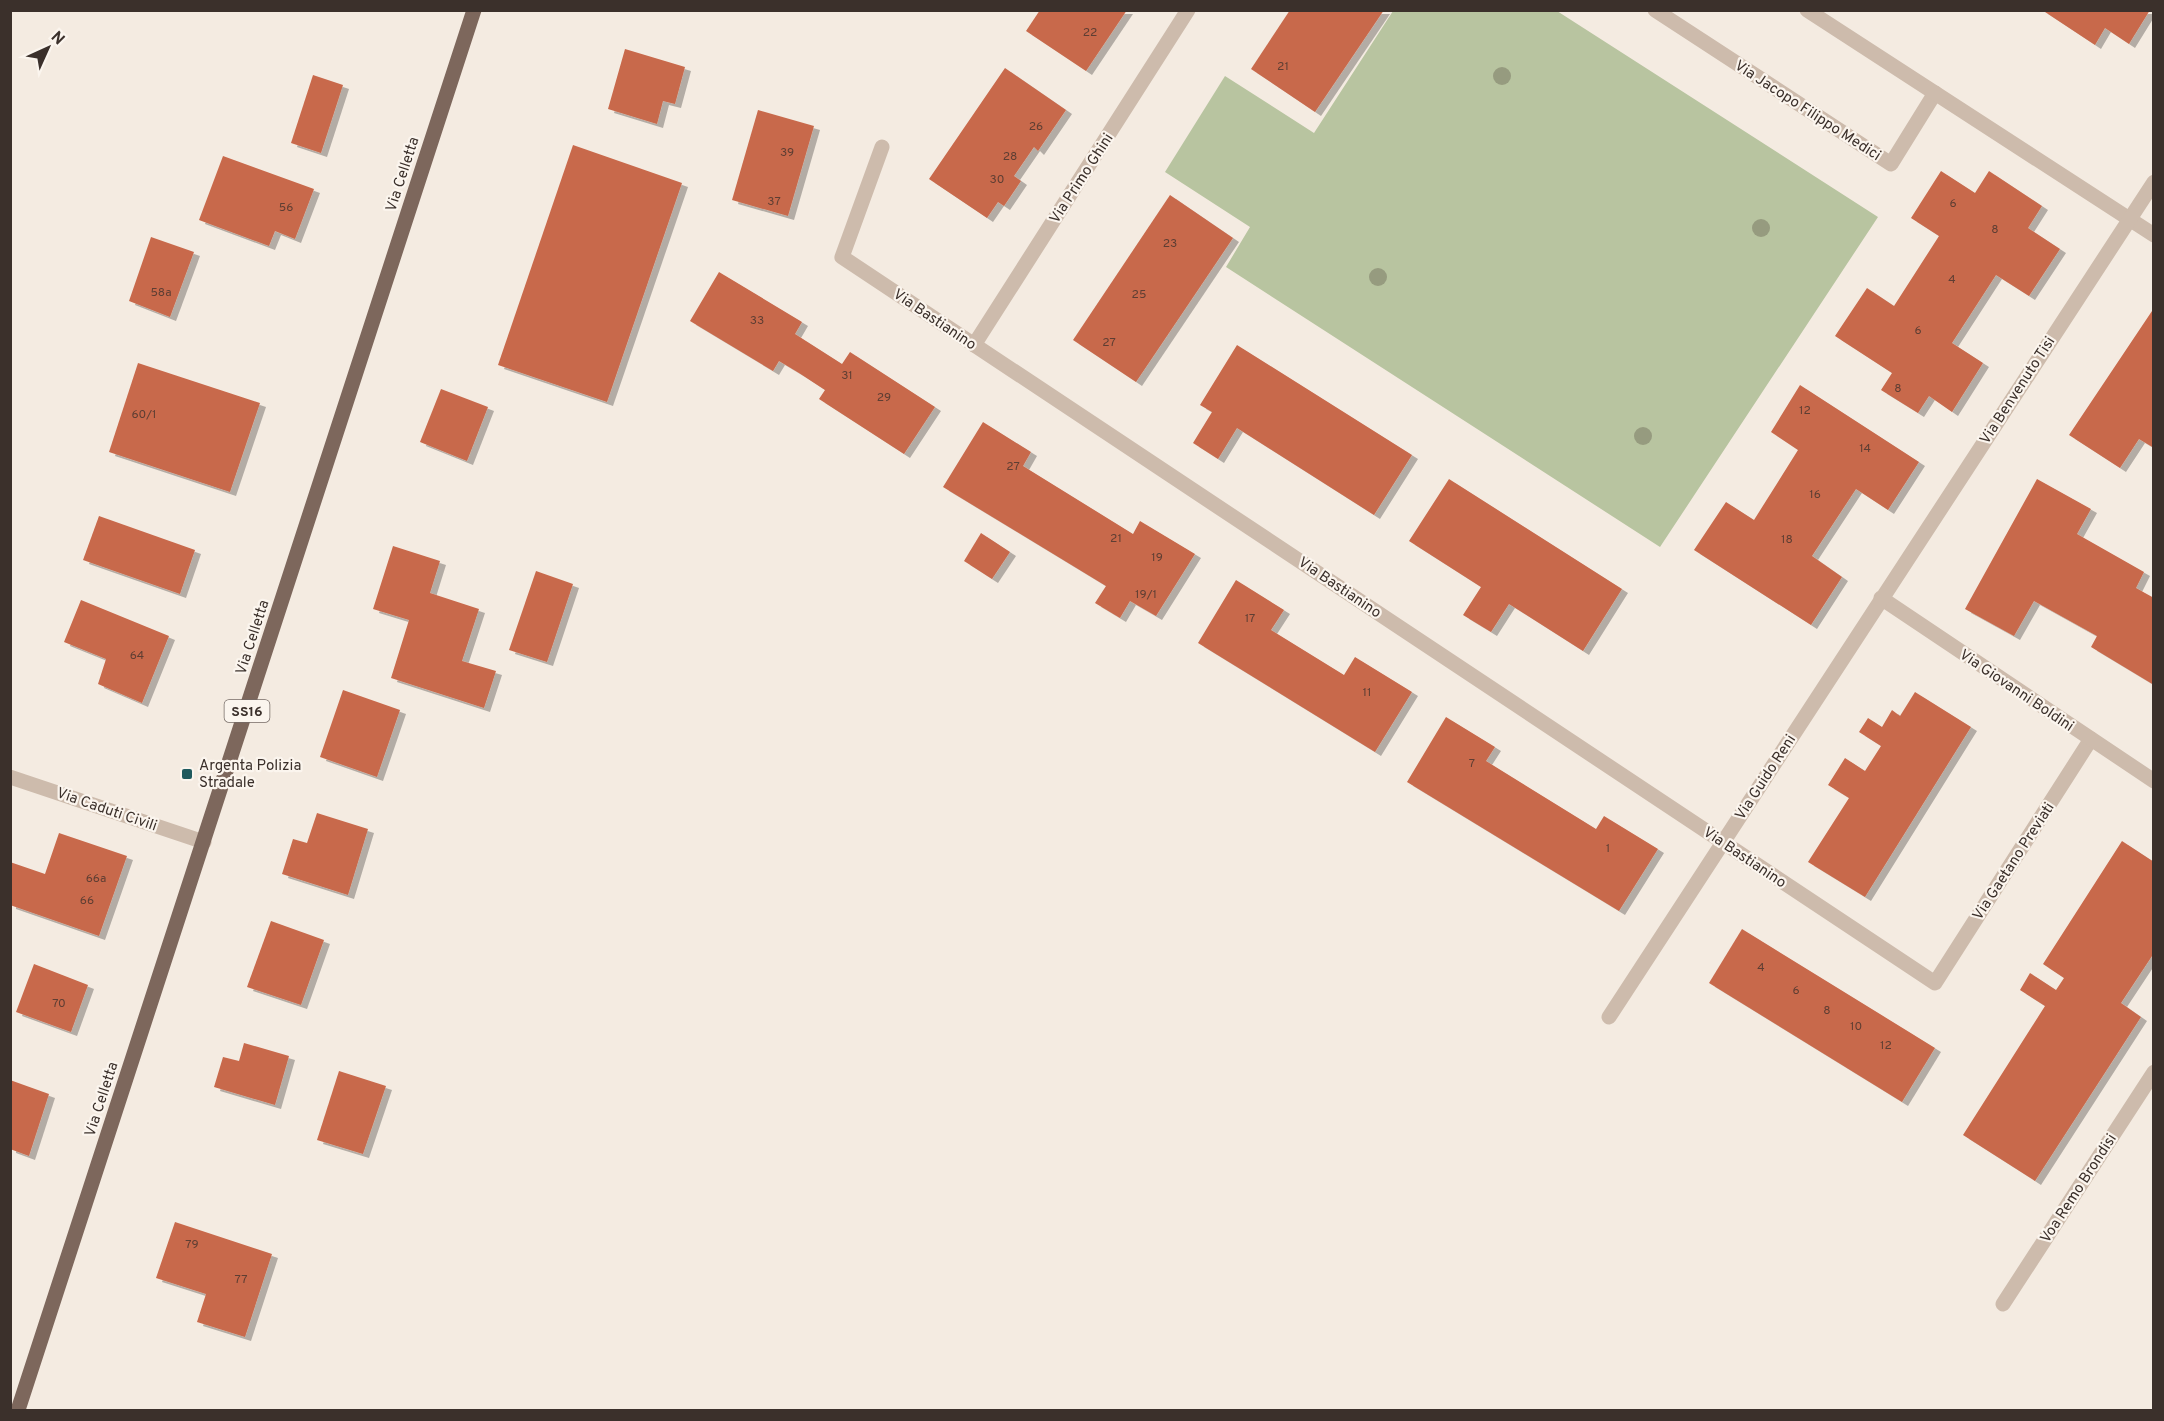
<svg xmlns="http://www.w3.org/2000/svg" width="2164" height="1421" viewBox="0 0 2164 1421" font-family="Overpass,sans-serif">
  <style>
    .green { fill: #b8c4a0 }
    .building { fill: #c8694b; filter: url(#shadow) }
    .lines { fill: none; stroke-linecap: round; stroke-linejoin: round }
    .minor { stroke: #cdbbac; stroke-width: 15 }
    .major { stroke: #7d675c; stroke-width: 15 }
    .tree { fill: #969b7f }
    .poi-dot { fill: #1f5a5e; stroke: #fbf5ee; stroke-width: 2 }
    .labels { text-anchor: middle; stroke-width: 4.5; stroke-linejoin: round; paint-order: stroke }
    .number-label { font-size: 12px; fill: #5e3e33 }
    .shield { fill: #fbf5ee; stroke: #756b66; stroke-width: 1.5 }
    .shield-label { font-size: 14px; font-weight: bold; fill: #3b302b }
    .street-label { font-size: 15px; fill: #3b302b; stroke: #fbf5ee }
    .poi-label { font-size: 15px; fill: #3b302b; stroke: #fbf5ee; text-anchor: start }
  </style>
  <defs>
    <filter id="shadow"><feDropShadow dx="6" dy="4" stdDeviation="0" flood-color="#0004"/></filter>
  </defs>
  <rect width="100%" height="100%" fill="#f4ebe1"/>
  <polygon class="green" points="1393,11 1557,11 1878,217 1660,547 1226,267 1250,227 1165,172 1225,76 1314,133"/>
  <g class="building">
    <polygon points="1040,10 1127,10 1086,71 1026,31"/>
    <polygon points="1290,10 1384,10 1315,112 1251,69"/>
    <polygon points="2042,10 2150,10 2129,44 2105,28 2095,45"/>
    <polygon points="625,49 685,67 675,104 663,101 657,124 608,109"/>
    <polygon points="1005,68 1066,110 1038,151 1034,147 1014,176 1021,181 1004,206 998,202 987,218 929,179"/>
    <polygon points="313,75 343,85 321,153 291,143"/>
    <polygon points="758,110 814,126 788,216 732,200"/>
    <polygon points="573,145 682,183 607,402 498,365"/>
    <polygon points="223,156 314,189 295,239 275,231 269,246 199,220"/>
    <polygon points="1941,171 1975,193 1989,171 2042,206 2028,228 2060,249 2029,296 1996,275 1952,343 1983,363 1952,412 1929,396 1918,413 1881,390 1892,373 1835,336 1867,288 1894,306 1939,236 1911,218"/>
    <polygon points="1170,195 1233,238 1136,382 1073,340"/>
    <polygon points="151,237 194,252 170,317 129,301"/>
    <polygon points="719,272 802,322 795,334 842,364 850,352 935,407 904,454 819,399 825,390 799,373 779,361 773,371 690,321"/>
    <polygon points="2154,308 2154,448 2139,439 2120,468 2069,435"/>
    <polygon points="1237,345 1412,455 1374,515 1237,428 1218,459 1193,443 1212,412 1200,405"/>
    <polygon points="138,363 260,403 230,492 109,452"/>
    <polygon points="1800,385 1919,462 1888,510 1856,489 1812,556 1842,577 1811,625 1694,550 1726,502 1754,520 1798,450 1771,432"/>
    <polygon points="441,389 488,407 467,461 420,442"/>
    <polygon points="983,422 1031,452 1023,466 1133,534 1140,521 1195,554 1156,616 1130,601 1120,618 1095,603 1106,586 943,487"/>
    <polygon points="1449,479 1622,589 1583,651 1509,604 1491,632 1463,615 1481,587 1409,541"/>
    <polygon points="2037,479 2091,509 2077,534 2144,572 2136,588 2154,598 2154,685 2091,647 2097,636 2034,601 2014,636 1965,609"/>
    <polygon points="99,516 195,550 180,594 83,560"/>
    <polygon points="981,533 1010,552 992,579 964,561"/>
    <polygon points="393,546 440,561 430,593 479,609 462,661 496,671 484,708 391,678 409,620 373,609"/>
    <polygon points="536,571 573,584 547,662 509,650"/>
    <polygon points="1236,580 1284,610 1271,630 1344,675 1355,657 1412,692 1375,752 1198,643"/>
    <polygon points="81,600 169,636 142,703 98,684 106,659 64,642"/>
    <polygon points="343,690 400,710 377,777 320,757"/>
    <polygon points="1915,692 1971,727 1865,897 1808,862 1849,798 1828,785 1845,758 1865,771 1881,746 1859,732 1868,718 1882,727 1892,710 1900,716"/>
    <polygon points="1446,717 1495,747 1486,761 1596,829 1604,816 1658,849 1619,911 1407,782"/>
    <polygon points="317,813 368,829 348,895 282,874 293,839 307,843"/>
    <polygon points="59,833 127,856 99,936 10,905 10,862 45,874"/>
    <polygon points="2122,841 2154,862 2154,953 2121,1003 2141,1017 2035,1181 1963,1135 2045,1006 2020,990 2030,973 2056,990 2064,978 2043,964"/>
    <polygon points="271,921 324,940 301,1005 247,987"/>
    <polygon points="1742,929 1935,1048 1902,1102 1709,983"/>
    <polygon points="34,964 88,985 71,1032 16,1012"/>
    <polygon points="244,1043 289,1056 275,1105 214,1087 223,1057 239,1061"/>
    <polygon points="339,1071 386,1086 363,1154 317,1140"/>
    <polygon points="10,1080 49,1094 29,1156 10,1149"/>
    <polygon points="175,1222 272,1254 245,1337 197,1322 206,1294 156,1278"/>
  </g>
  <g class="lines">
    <g class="minor">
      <polyline points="1655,10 1891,164 1935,93"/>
      <polyline points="1807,10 2154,235"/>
      <polyline points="882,147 842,257 1935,983 2091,739"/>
      <polyline points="974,345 1188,10"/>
      <polyline points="1881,598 2154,781"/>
      <polyline points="10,777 204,842"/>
      <polyline points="1609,1017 2154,182"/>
      <polyline points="2003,1304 2154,1072"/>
    </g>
    <polyline class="major" points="18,1410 474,10"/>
  </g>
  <g class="tree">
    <circle cx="1502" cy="76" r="9"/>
    <circle cx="1761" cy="228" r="9"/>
    <circle cx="1378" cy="277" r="9"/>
    <circle cx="1643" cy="436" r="9"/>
  </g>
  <rect class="poi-dot" x="181" y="768" width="12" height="12" rx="3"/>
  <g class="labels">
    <g class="number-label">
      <text x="1090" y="36">22</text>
      <text x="1283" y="70">21</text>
      <text x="1036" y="130">26</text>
      <text x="787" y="156">39</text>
      <text x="1010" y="160">28</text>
      <text x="997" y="183">30</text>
      <text x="774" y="205">37</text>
      <text x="1953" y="207">6</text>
      <text x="286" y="211">56</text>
      <text x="1995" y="233">8</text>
      <text x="1170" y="247">23</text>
      <text x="1952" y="283">4</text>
      <text x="161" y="296">58a</text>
      <text x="1139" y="298">25</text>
      <text x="757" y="324">33</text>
      <text x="1918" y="334">6</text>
      <text x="1109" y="346">27</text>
      <text x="847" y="379">31</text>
      <text x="1898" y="392">8</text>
      <text x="884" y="401">29</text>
      <text x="1805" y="414">12</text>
      <text x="144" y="418">60/1</text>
      <text x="1865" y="452">14</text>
      <text x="1013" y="470">27</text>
      <text x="1815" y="498">16</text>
      <text x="1116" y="542">21</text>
      <text x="1787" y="543">18</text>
      <text x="1157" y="561">19</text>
      <text x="1146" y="598">19/1</text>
      <text x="1250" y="622">17</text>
      <text x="137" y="659">64</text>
      <text x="1367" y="696">11</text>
      <text x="1472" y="767">7</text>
      <text x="1608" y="852">1</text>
      <text x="96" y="882">66a</text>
      <text x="87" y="904">66</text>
      <text x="1761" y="971">4</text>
      <text x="1796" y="994">6</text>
      <text x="59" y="1007">70</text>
      <text x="1827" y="1014">8</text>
      <text x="1856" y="1030">10</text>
      <text x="1886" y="1049">12</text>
      <text x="192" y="1248">79</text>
      <text x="241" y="1283">77</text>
    </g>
    <rect class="shield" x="224.5" y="700" width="45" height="22" rx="4.5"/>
    <g class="shield-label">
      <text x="247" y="716">SS16</text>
    </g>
    <g class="street-label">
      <text transform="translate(1808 110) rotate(33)" y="5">Via Jacopo Filippo Medici</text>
      <text transform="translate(402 174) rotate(-72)" y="5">Via Celletta</text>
      <text transform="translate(1081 178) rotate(-57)" y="5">Via Primo Ghini</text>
      <text transform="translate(935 319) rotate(34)" y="5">Via Bastianino</text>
      <text transform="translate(2017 390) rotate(-57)" y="5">Via Benvenuto Tisi</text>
      <text transform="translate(1340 587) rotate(34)" y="5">Via Bastianino</text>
      <text transform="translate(252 637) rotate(-72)" y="5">Via Celletta</text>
      <text transform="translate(2017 690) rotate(34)" y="5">Via Giovanni Boldini</text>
      <text transform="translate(1765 777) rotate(-57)" y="5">Via Guido Reni</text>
      <text transform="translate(107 809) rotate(19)" y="5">Via Caduti Civili</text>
      <text transform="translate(1745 857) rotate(34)" y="5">Via Bastianino</text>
      <text transform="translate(2013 861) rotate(-57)" y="5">Via Gaetano Previati</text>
      <text transform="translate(101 1099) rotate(-72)" y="5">Via Celletta</text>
      <text transform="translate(2078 1188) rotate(-57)" y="5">Voa Remo Brondisi</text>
    </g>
    <g class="poi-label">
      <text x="199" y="770">Argenta Polizia<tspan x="199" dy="17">Stradale</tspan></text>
    </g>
  </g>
  <rect width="2164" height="1421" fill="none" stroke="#3b302b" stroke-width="24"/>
  <g transform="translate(48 48) rotate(45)" stroke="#fbf5ee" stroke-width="4.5" paint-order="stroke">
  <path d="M0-4.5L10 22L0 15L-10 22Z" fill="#3b302b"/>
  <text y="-9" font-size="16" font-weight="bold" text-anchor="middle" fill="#3b302b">N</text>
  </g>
</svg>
